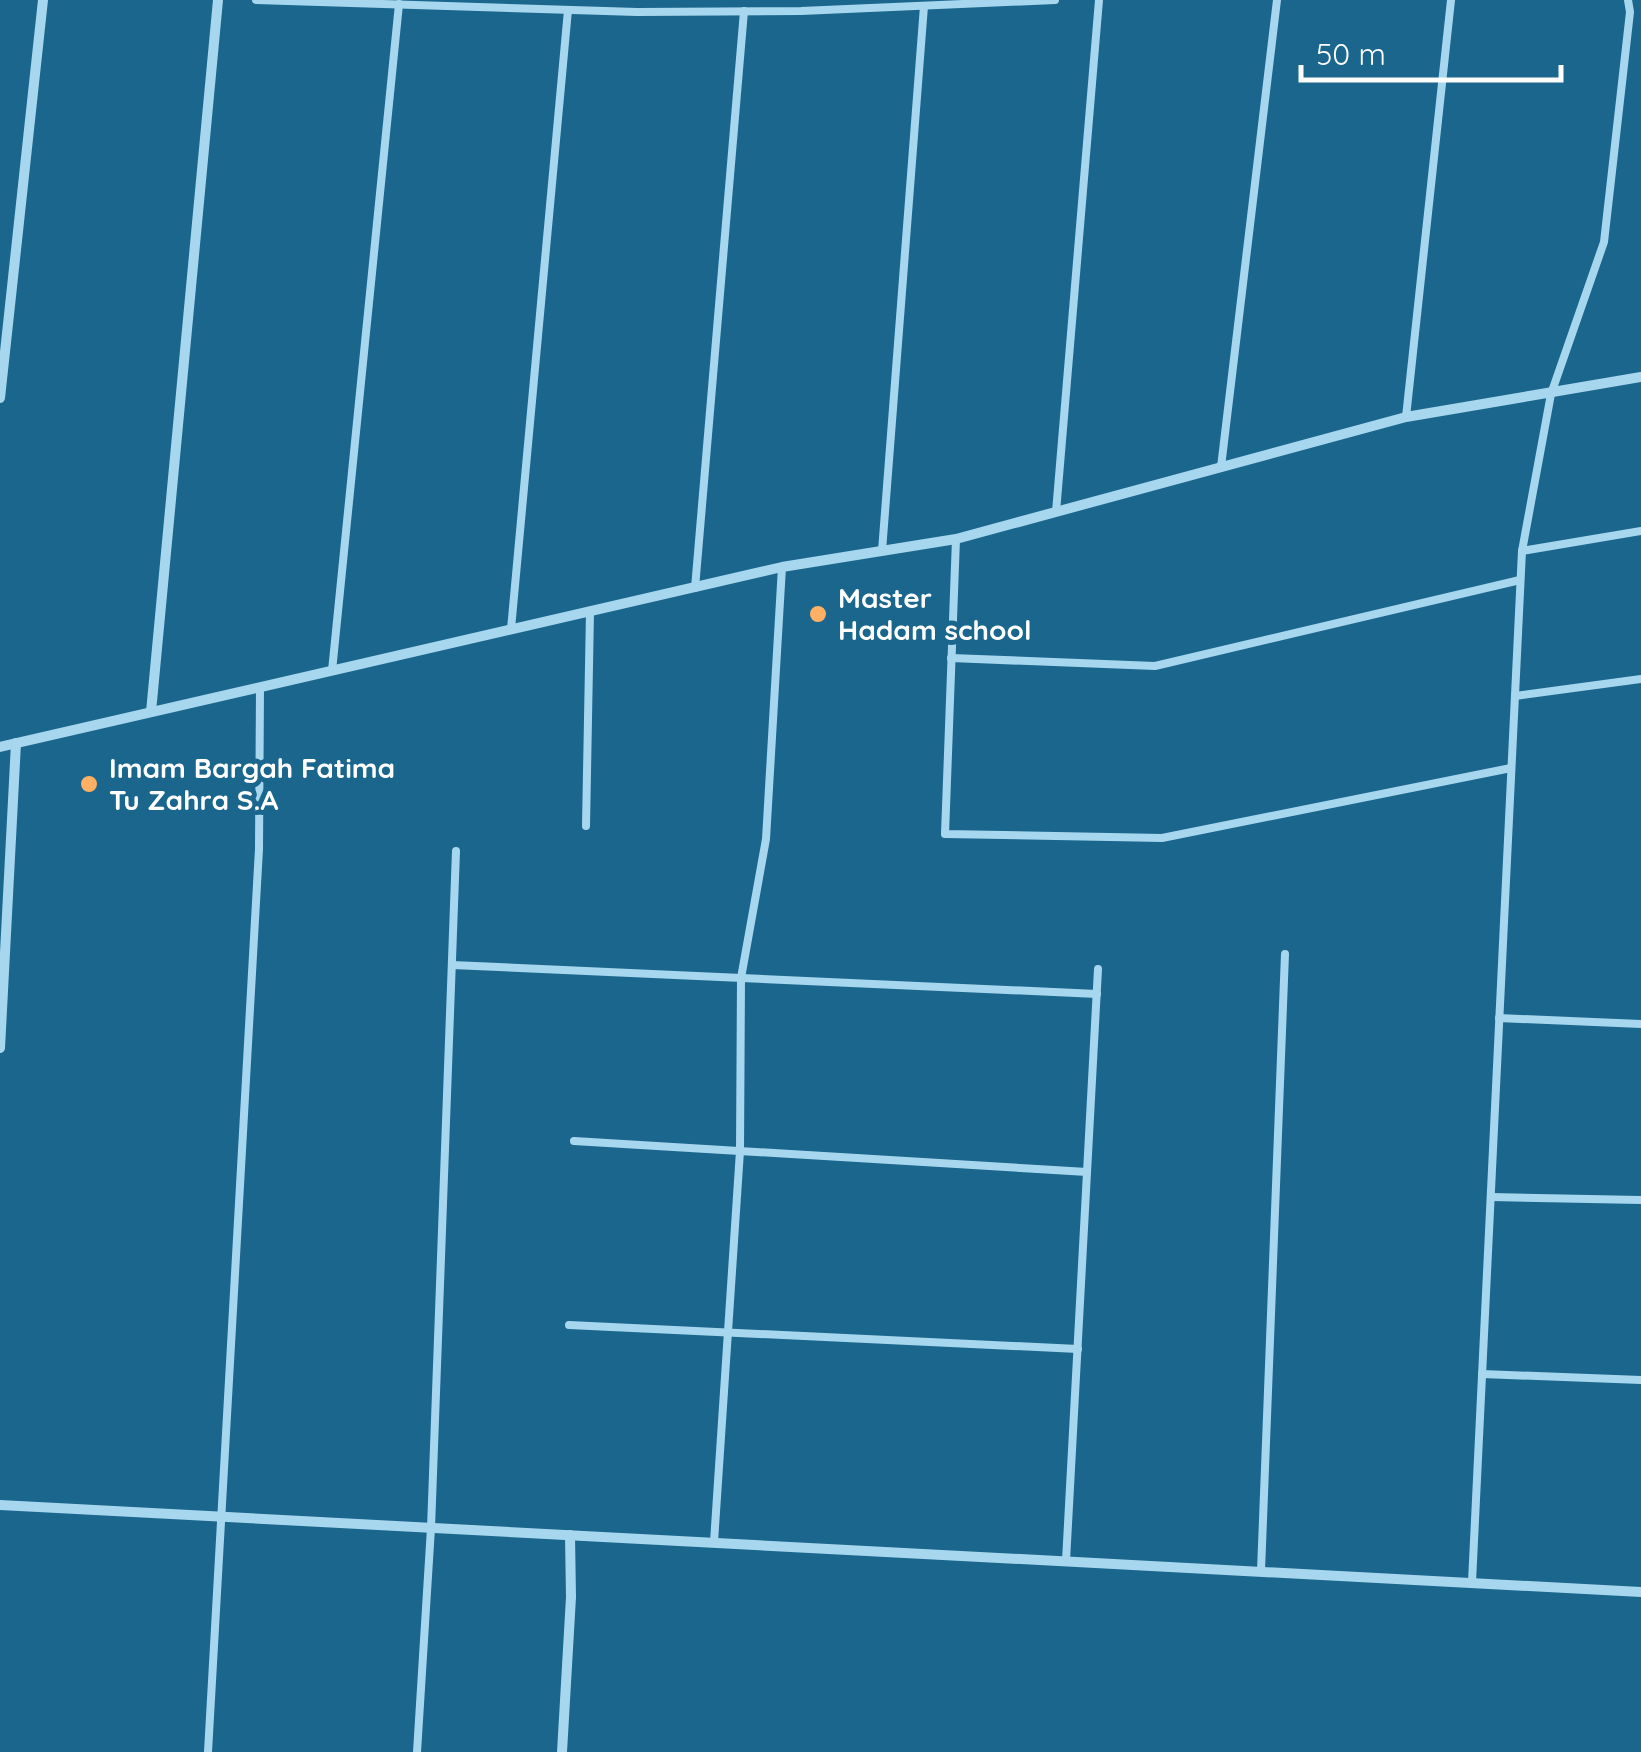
<svg xmlns="http://www.w3.org/2000/svg" width="1641" height="1752" viewBox="0 0 1641 1752" font-family="Quicksand,sans-serif">
  <style>
    .lines { fill: none; stroke-linecap: round; stroke-linejoin: round }
    .lane { stroke: #a7d7ee; stroke-width: 8 }
    .street { stroke: #a7d7ee; stroke-width: 10 }
    .poi-dot { fill: #ffb064; stroke: #1b668d; stroke-width: 4 }
    .labels { text-anchor: middle; stroke-width: 10; stroke-linejoin: round; paint-order: stroke }
    .poi-label { font-size: 28px; font-weight: bold; fill: #fff; stroke: #1b668d; text-anchor: start }
  </style>
  <rect width="100%" height="100%" fill="#1b668d"/>
  <g class="lines">
    <g class="lane">
      <polyline points="256,0 637,12 801,11 1055,0"/>
      <polyline points="1406,417 1451,0"/>
      <polyline points="1221,467 1277,0"/>
      <polyline points="1056,512 1099,0"/>
      <polyline points="956,539 945,834 1162,838 1511,768"/>
      <polyline points="882,551 924,6"/>
      <polyline points="1522,551 1641,531"/>
      <polyline points="695,588 744,11"/>
      <polyline points="511,629 568,10"/>
      <polyline points="951,658 1155,666 1520,580"/>
      <polyline points="332,671 399,4"/>
      <polyline points="1515,696 1641,679"/>
      <polyline points="586,826 590,612"/>
      <polyline points="452,965 1097,994"/>
      <polyline points="1499,1018 1641,1024"/>
      <polyline points="574,1141 1087,1172"/>
      <polyline points="1491,1197 1641,1200"/>
      <polyline points="569,1325 1078,1349"/>
      <polyline points="1482,1374 1641,1380"/>
      <polyline points="714,1542 740,1151 741,978 766,839 782,567"/>
      <polyline points="1066,1561 1098,969"/>
      <polyline points="1261,1571 1285,954"/>
      <polyline points="1472,1582 1522,551 1551,394 1604,242 1630,12 1628,0"/>
      <polyline points="208,1752 259,849 260,687"/>
      <polyline points="417,1752 431,1528 456,851"/>
    </g>
    <g class="street">
      <polyline points="0,398 43,0"/>
      <polyline points="151,712 218,0"/>
      <polyline points="0,747 782,567 956,539 1406,417 1641,377"/>
      <polyline points="0,1048 16,743"/>
      <polyline points="0,1505 1641,1592"/>
      <polyline points="562,1752 571,1597 570,1535"/>
    </g>
  </g>
  <g class="poi-dot">
    <circle cx="818" cy="614" r="10"/>
    <circle cx="89" cy="784" r="10"/>
  </g>
  <g class="labels">
    <g class="poi-label">
      <text x="838" y="608">Master<tspan x="838" dy="32">Hadam school</tspan></text>
      <text x="109" y="778">Imam Bargah Fatima<tspan x="109" dy="32">Tu Zahra S.A</tspan></text>
    </g>
  </g>
  <path d="M1301 65v15h260v-15" fill="none" stroke="#ffffff" stroke-width="5"/>
  <text x="1316" y="65" font-size="30" fill="#ffffff" stroke="#1b668d" stroke-width="8" paint-order="stroke">50 m</text>
</svg>
